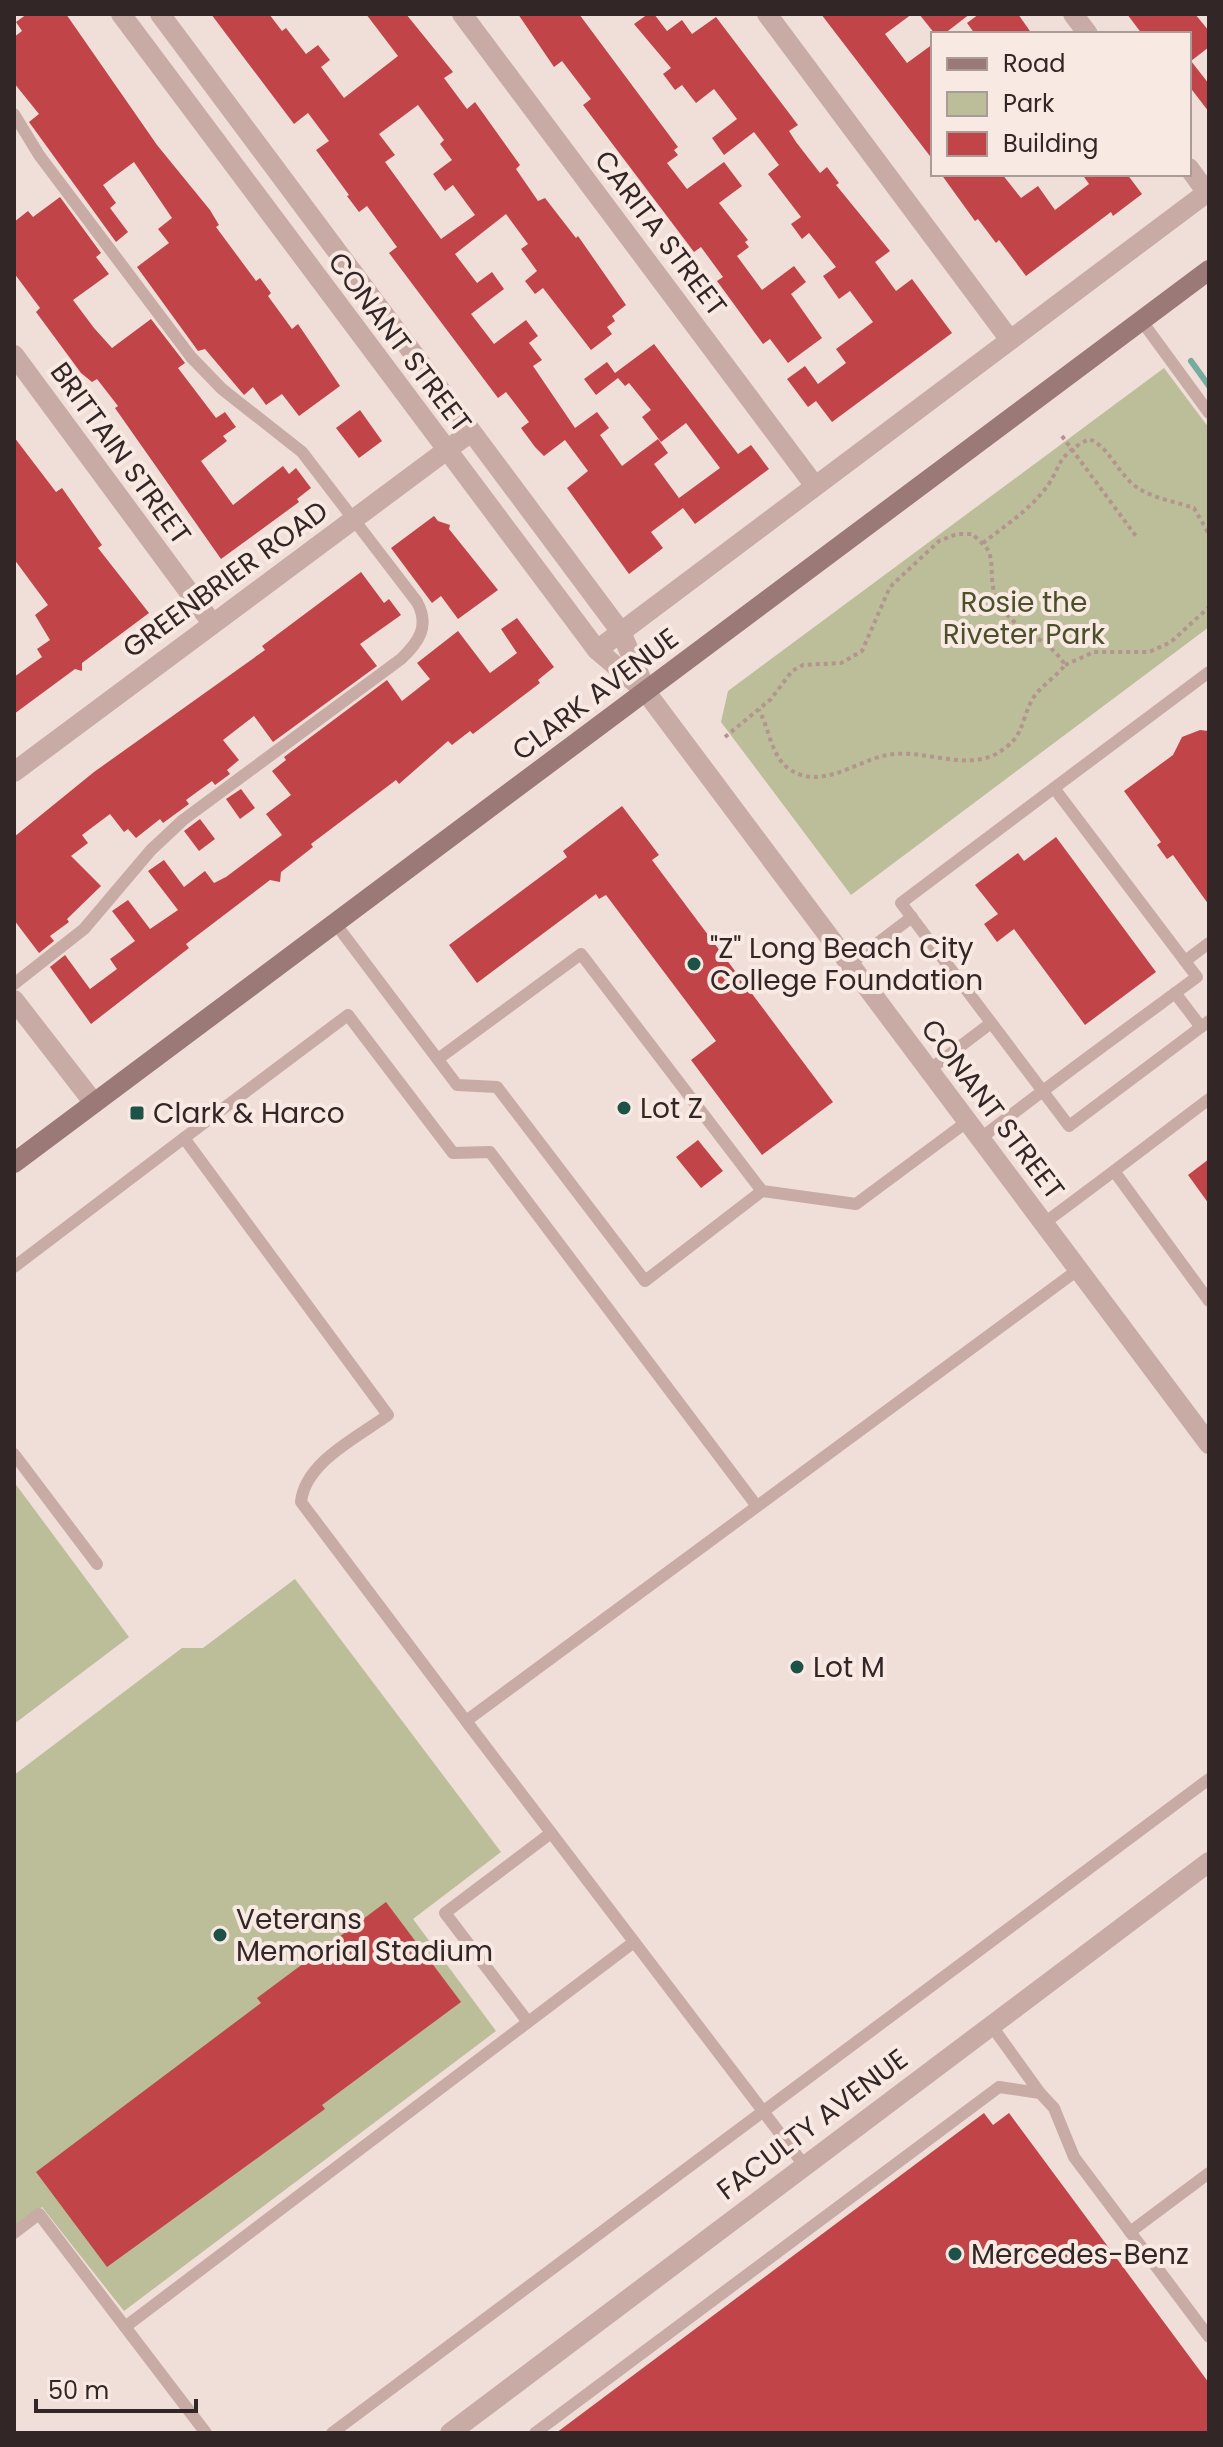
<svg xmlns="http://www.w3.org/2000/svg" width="1223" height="2447" viewBox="0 0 1223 2447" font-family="Poppins,sans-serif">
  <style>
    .green { fill: #bbbe99 }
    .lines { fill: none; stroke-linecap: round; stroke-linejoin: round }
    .stream { stroke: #78ab9f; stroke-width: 6 }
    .building { fill: #c14448; fill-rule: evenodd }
    .path { stroke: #b3948f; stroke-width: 4; stroke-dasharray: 4 4; stroke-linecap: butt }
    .service { stroke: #c7aba4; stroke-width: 12 }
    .minor { stroke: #c7aba4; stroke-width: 20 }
    .tertiary { stroke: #c7aba4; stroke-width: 20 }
    .secondary { stroke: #9a7976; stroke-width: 20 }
    .poi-dot { fill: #1d5247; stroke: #f8e9e3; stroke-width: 3 }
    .labels { text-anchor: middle; stroke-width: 8; stroke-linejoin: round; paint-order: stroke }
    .street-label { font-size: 28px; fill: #332626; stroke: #f8e9e3 }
    .park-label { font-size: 28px; fill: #4c502a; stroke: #f8e9e3 }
    .poi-label { font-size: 28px; fill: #332626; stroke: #f8e9e3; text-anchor: start }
  </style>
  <rect width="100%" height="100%" fill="#f0ded8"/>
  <g class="green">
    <polygon points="1164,368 1209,428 1209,627 851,895 721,722 728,691"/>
    <polygon points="14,1482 129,1637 14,1724"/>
    <polygon points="295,1579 501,1852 413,1919 496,2031 124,2311 42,2207 14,2227 14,1775 182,1648 203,1648"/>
  </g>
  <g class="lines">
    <polyline class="stream" points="1191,361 1209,386"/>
  </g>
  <g class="building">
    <polygon points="27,14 66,14 157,145 210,210 219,225 216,227 256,281 260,278 271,293 268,296 292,329 298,324 340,386 299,416 282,394 266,405 253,387 244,395 205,349 198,351 137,267 169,243 158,229 172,218 134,162 103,185 116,203 110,208 128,232 116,242 29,122 39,114 14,83 14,37 22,31 16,22"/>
    <path d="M211 14H269L282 31 286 28 306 54 318 45 330 60 321 67 344 98 398 56 366 14H406L453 72 444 78 467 109 475 102 520 165 516 169 538 201 545 198 576 238 578 236 626 305 612 316 615 321 607 327 612 334 591 350 543 288 535 294 525 281 537 271 521 249 528 244 506 214 455 254 477 283 492 272 504 289 471 314 494 344 526 320 538 336 529 343 542 360 533 366 575 428 597 412 609 428 600 435 622 466 658 439 668 453 654 464 679 498 720 468 686 423 661 442 642 417 651 410 629 383 625 386 618 378 596 395 584 379 607 362 615 373 654 344 738 454 751 445 769 469 695 524 683 508 651 532 663 548 629 574 567 488 588 471 565 440 544 456 535 447 521 428 529 422 506 392 498 398 389 253 397 247 367 206 359 212 347 196 349 195 316 150 329 141 308 113 294 124ZM418 105 444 140 440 144 452 160 433 174 445 191 453 185 475 215 441 239 385 162 395 155 379 134Z"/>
    <polygon points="518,14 579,14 678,147 674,150 678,155 667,163 687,189 724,162 742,186 719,203 748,240 745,242 749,247 737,256 762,290 794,266 806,282 791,294 822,338 788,363 770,339 763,344 717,281 723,277 701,247 694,252 583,105 591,99 562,61 554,67"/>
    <polygon points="648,14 654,14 667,31 682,20 692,34 716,17 798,125 789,131 796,142 820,173 827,167 839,183 836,185 890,251 875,262 896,291 912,279 952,333 832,422 816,401 808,407 787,379 805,366 818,384 846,363 836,349 873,322 850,291 839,299 823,276 836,267 809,233 802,239 791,224 801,217 768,174 779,165 754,132 724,155 712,138 737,119 714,89 696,103 682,85 675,90 663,74 671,68 634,24"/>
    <polygon points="821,14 912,14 885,34 907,63 933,44 933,160"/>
    <polygon points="919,14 970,14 944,34 935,34"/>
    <polygon points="979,14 1018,14 1032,34 975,34 967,23"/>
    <polygon points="1127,14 1195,14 1209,31 1209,47 1191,61 1209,84 1209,112 1189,86 1189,34 1142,34"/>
    <polygon points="941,174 1002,174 1021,198 1038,186 1055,210 1089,184 1082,174 1127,174 1142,194 1113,216 1111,212 1026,276 999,240 996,243 978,219 975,221"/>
    <polygon points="60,197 101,253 96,257 109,274 73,300 94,328 112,348 151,319 185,363 178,368 216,418 225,412 236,427 223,436 227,441 201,461 233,505 283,466 289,474 296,468 311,488 297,499 299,502 221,559 115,408 118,406 97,379 92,382 81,373 36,312 40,308 14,273 14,222 28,211 33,217"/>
    <polygon points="360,410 382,441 359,458 336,428"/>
    <polygon points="14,437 56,492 62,488 102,545 98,548 149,613 82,663 82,671 75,669 14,714 14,677 42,657 37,649 50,640 35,615 48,605 14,559"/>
    <polygon points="434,516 438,521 450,525 449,529 498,590 458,619 441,596 432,603 391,548"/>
    <polygon points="361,572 384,603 389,599 401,615 360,644 377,666 273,742 254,716 223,740 239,760 227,770 230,774 215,785 212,781 186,800 189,804 163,823 160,819 136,838 128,829 124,832 110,814 82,835 88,843 71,856 101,886 67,919 69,922 50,936 54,941 39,953 14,920 14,837 94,772 265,650 262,646"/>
    <polygon points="517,618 554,667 538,680 540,683 473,734 470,731 452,745 448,741 399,784 396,780 311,844 313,847 281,872 280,882 270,880 186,944 189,948 91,1024 50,967 65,955 90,989 117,969 110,959 135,941 112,911 128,900 150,929 178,910 148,871 164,860 184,887 205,871 214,883 226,877 282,835 266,814 291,795 272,771 286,760 284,757 387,680 402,701 430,679 417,663 458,631 490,673 517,653 501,629"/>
    <polygon points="1200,730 1209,731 1209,905 1173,855 1167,859 1157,845 1161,842 1124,791 1173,755 1182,737"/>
    <polygon points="241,789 255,808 240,819 226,799"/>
    <polygon points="622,806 659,855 652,860 833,1102 762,1155 691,1060 716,1041 606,895 599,899 596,894 477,983 449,945 567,857 563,851"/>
    <polygon points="200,819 215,839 199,851 184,831"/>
    <polygon points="1056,837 1156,972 1085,1025 1014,929 997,942 984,924 998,914 975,885 1018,853 1024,861"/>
    <polygon points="698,1140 723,1171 701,1188 676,1157"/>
    <polygon points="1209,1159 1209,1204 1188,1175"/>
    <polygon points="386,1902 461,2002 322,2105 325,2109 107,2267 36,2172 261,2003 257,1998"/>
    <polygon points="984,2113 993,2125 1009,2113 1209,2383 1209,2433 556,2433"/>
  </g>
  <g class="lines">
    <g class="path">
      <polyline points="1062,436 1138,539"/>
      <path d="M983 543C1002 528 1025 513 1041 494 1064 468 1051 459 1089 439 1110 447 1118 475 1138 488 1153 498 1176 502 1194 508L1209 534"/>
      <polyline points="1065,665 1094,652 1149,652 1171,642 1209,607"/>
      <path d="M725 737 771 699 792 671 803 665 841 663 862 651 890 587 939 541 957 534H972C977 539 986 545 989 552 995 569 987 585 1001 607 1017 632 1049 638 1065 665 1056 677 1038 688 1032 700 1019 725 1025 737 996 754 964 771 921 748 887 755 856 761 821 791 789 769 771 756 769 728 759 710"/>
    </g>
    <g class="service">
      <path d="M14 114 39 155 191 357 222 389 302 452 417 602C430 626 419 642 401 659L183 820 151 850 84 929 14 984"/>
      <polyline points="1141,320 1209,413"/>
      <polyline points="1054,788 1209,672"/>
      <polyline points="335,923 457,1085 497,1087 645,1281 762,1191 856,1204 968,1121"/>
      <polyline points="1185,961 1209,943"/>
      <polyline points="850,964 912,917"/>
      <polyline points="1175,993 1201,1027"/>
      <polyline points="438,1059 581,954 762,1191"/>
      <polyline points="929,1070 991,1023"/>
      <polyline points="1209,1099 1114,1171 1209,1301"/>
      <polyline points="184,1138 348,1015 453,1153 490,1152 756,1505"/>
      <path d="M981 1138C1052 1083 1125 1030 1197 977L1054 788 901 903C957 977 1013 1052 1069 1126L1209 1021"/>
      <polyline points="1043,1224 1114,1171"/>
      <path d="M14 1267 184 1138 388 1415C358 1437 305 1462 301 1502L466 1721 1079 1269"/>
      <polyline points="14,1454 97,1564"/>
      <polyline points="466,1721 804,2165"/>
      <polyline points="528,2022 445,1913 551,1833"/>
      <polyline points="991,2025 1040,2093"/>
      <polyline points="1130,2232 1209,2173"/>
      <polyline points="14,2233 39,2214 206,2433"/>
      <polyline points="125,2327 634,1942"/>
      <polyline points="332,2433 1209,1779"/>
      <polyline points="535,2433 999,2087 1040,2093 1054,2108 1074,2157 1209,2337"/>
    </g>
    <g class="minor">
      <polyline points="462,14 815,486"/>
      <polyline points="767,14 1010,340"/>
      <polyline points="1073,14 1088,34"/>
      <polyline points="1189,168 1207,193"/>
      <polyline points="14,355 212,623"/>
      <polyline points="597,650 1209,191"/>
      <polyline points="14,772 471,432"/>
      <polyline points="14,1000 94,1103"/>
      <polyline points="450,2433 1209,1862"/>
    </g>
    <g class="tertiary">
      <polyline points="121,14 597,650 646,692 1209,1444"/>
      <polyline points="160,14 621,632 645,688"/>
    </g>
    <polyline class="secondary" points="14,1163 1209,270"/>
  </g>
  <g class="poi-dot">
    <circle cx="694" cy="964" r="8"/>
    <circle cx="624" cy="1108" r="8"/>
    <rect x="129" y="1105" width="16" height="16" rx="4"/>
    <circle cx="797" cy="1667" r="8"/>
    <circle cx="220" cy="1935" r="8"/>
    <circle cx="955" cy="2254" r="8"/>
  </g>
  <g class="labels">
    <g class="street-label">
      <text transform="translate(661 233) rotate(53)" y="10">CARITA STREET</text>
      <text transform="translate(400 342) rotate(53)" y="10">CONANT STREET</text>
      <text transform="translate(121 453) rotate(54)" y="10">BRITTAIN STREET</text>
      <text transform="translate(225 579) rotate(-36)" y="10">GREENBRIER ROAD</text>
      <text transform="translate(595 694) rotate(-37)" y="10">CLARK AVENUE</text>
      <text transform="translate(993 1109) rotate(53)" y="10">CONANT STREET</text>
      <text transform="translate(812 2124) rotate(-37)" y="10">FACULTY AVENUE</text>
    </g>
    <g class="park-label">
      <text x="1024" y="612">Rosie the<tspan x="1024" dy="32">Riveter Park</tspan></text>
    </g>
    <g class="poi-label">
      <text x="710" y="958">"Z" Long Beach City<tspan x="710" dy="32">College Foundation</tspan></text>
      <text x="640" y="1118">Lot Z</text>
      <text x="153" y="1123">Clark &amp; Harco</text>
      <text x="813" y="1677">Lot M</text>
      <text x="236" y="1929">Veterans<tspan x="236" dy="32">Memorial Stadium</tspan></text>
      <text x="971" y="2264">Mercedes-Benz</text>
    </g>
  </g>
  <rect width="1223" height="2447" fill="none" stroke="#332626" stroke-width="32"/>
  <rect x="931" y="32" width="260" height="144" fill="#f8e9e3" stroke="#a99b97" stroke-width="2"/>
  <rect x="947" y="58" width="40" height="12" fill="#9a7976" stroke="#a99b97" stroke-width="2"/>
  <text x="1003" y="72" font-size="24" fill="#332626">Road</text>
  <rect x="947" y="92" width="40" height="24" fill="#bbbe99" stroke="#a99b97" stroke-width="2"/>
  <text x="1003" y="112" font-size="24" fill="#332626">Park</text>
  <rect x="947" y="132" width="40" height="24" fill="#c14448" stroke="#a99b97" stroke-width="2"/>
  <text x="1003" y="152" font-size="24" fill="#332626">Building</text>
  <path d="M36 2399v12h160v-12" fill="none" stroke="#332626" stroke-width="4"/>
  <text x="48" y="2399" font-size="24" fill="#332626" stroke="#f8e9e3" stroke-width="6" paint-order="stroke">50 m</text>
</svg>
